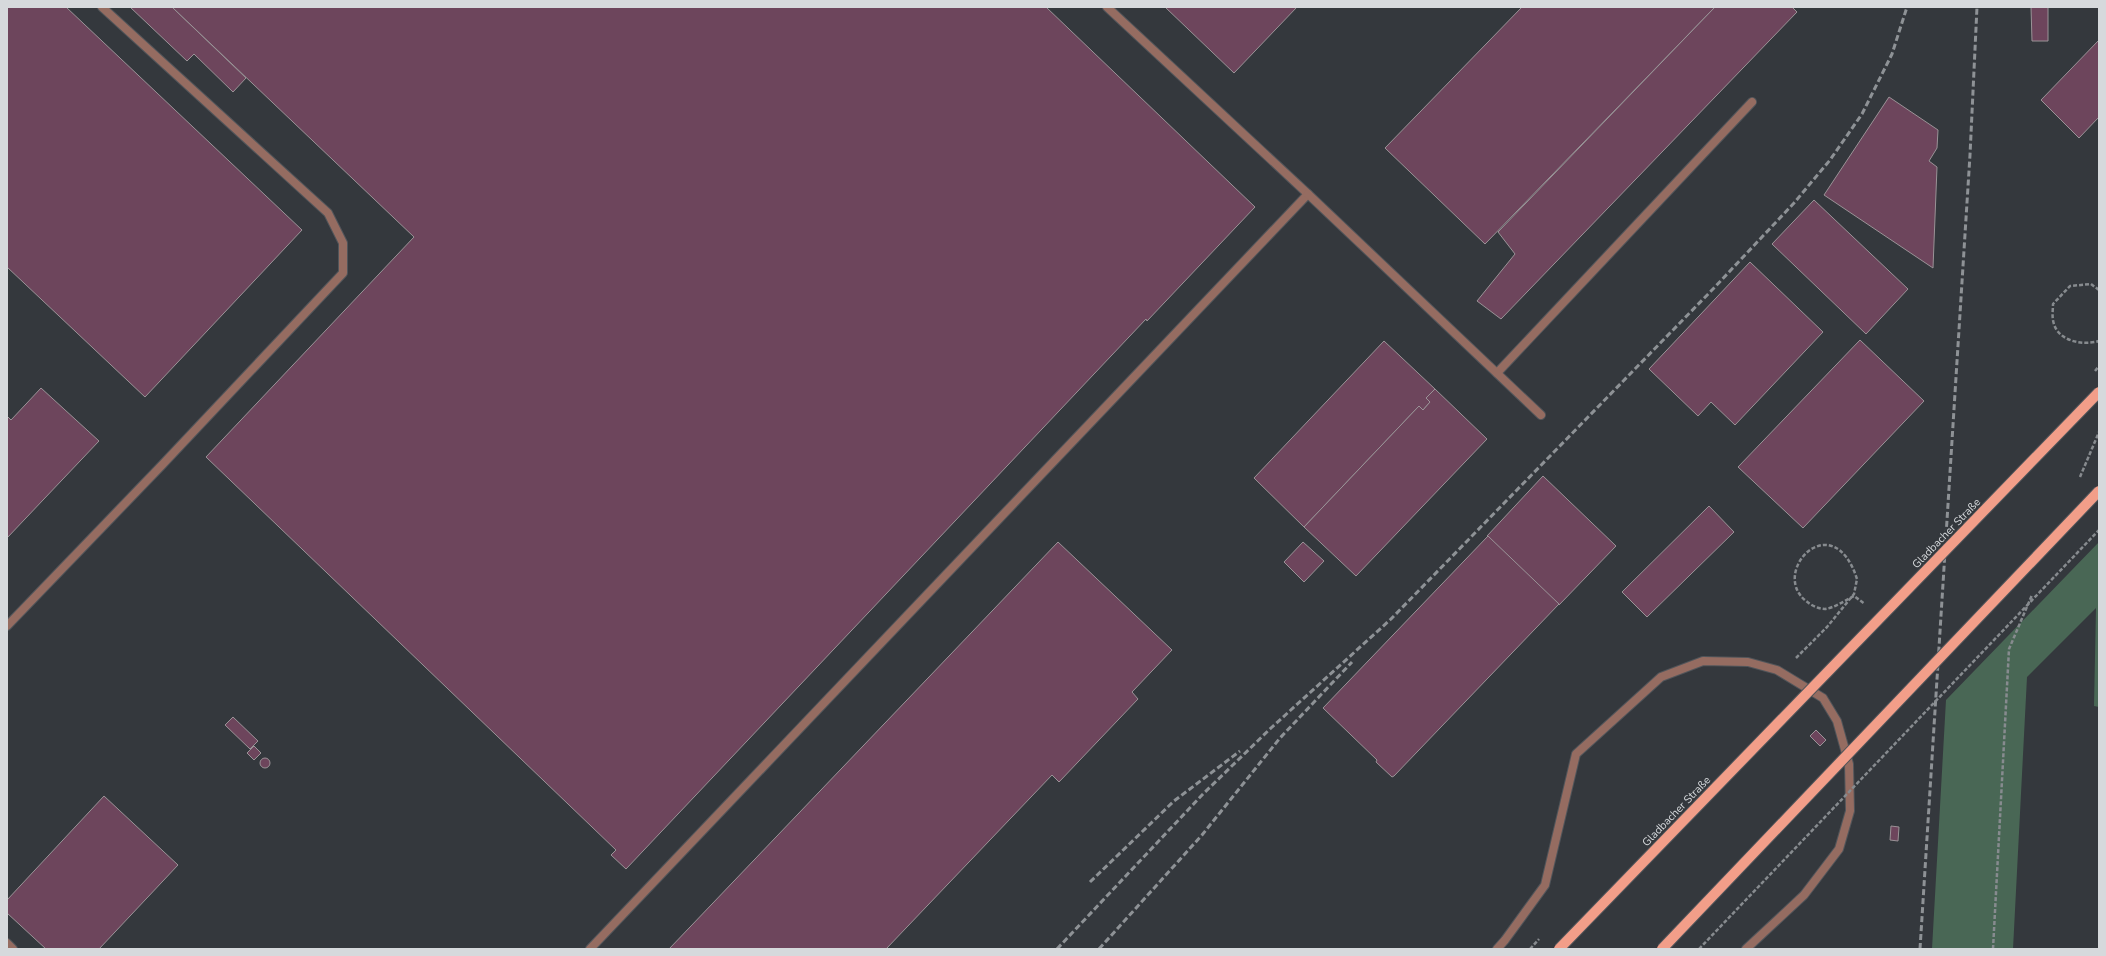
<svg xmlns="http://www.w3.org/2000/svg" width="2106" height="956" viewBox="0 0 2106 956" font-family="'Nunito Sans',sans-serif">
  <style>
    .green { fill: #496755 }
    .building { fill: #6d455c; stroke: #9a9397 }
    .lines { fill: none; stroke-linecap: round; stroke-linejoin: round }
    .lane-casing { stroke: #51555a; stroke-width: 10 }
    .street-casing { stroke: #51555a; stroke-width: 10 }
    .path { stroke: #878b8f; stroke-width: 2.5; stroke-dasharray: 4 2; stroke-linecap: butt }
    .lane { stroke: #956c61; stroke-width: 8 }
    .street { stroke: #956c61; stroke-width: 8 }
    .rail { stroke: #8e9296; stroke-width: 3; stroke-dasharray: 6 3; stroke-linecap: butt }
    .primary-bridge-casing { stroke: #51555a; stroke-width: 12; stroke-linecap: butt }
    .path-bridge { stroke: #878b8f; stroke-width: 2.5; stroke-dasharray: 4 2; stroke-linecap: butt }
    .primary-bridge { stroke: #f29e89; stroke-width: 10 }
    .labels { text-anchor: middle; stroke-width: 4; stroke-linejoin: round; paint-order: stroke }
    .street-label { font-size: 11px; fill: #d6d9dc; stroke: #34383d }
  </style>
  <rect width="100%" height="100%" fill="#34383d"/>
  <polygon class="green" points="2099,542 2099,707 2094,706 2096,608 2027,677 2013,949 1932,949 1946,700"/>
  <g class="building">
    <polygon points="7,7 66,7 302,230 145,397 7,267"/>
    <polygon points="130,7 172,7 246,78 233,92 194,54 187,61"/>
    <polygon points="172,7 1046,7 1255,207 1147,321 1146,319 626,869 611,855 616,850 206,457 414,237"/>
    <polygon points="1165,7 1297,7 1234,73"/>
    <polygon points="1522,7 1715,7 1485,244 1385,148"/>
    <polygon points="1715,7 1792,7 1797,12 1501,319 1477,301 1515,254 1498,232"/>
    <polygon points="2031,7 2048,7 2048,41 2032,41"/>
    <polygon points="2099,40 2099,117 2079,138 2041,100"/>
    <polygon points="1889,97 1938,130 1937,148 1929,161 1937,167 1933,268 1824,195"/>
    <polygon points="1814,200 1908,289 1866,334 1772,244"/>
    <polygon points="1750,262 1823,332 1735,425 1711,402 1698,416 1649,369"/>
    <polygon points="1860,340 1924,401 1803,528 1738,467"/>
    <polygon points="1384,341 1435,389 1426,398 1430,402 1423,410 1419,406 1304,527 1254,478"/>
    <polygon points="41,388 99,441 7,538 7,416 11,420"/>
    <polygon points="1435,389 1487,439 1356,576 1304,527 1419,406 1423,410 1430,402 1426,398"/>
    <polygon points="1543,476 1616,546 1559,605 1487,536"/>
    <polygon points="1709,506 1734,532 1647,617 1622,592"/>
    <polygon points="1488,536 1559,604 1394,776 1392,777 1376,762 1377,760 1323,708"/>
    <polygon points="1058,542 1172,650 1132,692 1138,699 1059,782 1052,775 886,949 669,949"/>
    <polygon points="1303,542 1324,561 1304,582 1284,562"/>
    <polygon points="233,717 258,741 250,749 225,725"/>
    <polygon points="1816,730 1826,740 1820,746 1810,736"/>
    <polygon points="254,746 261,753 254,760 247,753"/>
    <circle cx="265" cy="763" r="5"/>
    <polygon points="104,796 178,865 99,949 46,949 7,913 7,900"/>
    <polygon points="1891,826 1899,827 1898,841 1890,840"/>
  </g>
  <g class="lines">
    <g class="lane-casing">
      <g id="lane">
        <polyline points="1497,373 1752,102"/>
        <polyline points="7,626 162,465 343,273 343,243 328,213 102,7"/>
        <polyline points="7,943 13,949"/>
        <polyline points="590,949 1308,194 1107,7"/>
      </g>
    </g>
    <g class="street-casing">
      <g id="street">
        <polyline points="1308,194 1541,415"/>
        <polyline points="1497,949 1505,940 1545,885 1576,754 1661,677 1703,661 1748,662 1777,670 1823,698 1837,721 1849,764 1850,811 1839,849 1804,895 1746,949"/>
      </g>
    </g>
    <g class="path">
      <path d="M2099 290 2091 284 2070 286 2053 304C2053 309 2052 315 2053 320 2056 341 2082 346 2099 341"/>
      <polyline points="2080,477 2099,432"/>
      <polyline points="1796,658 1827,627 1854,594 1857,579"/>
      <polyline points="1993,949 2009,649 2032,595"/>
    </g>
    <use href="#lane" class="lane"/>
    <use href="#street" class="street"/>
    <g class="rail">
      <polyline points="1090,882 1174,801 1240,751"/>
      <polyline points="1057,949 1203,794 1271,728 1391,619 1713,289 1794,203 1830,160 1862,114 1892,54 1907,7"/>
      <polyline points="1099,949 1202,835 1280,738 1352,662"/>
      <polyline points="1920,949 1970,155 1977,7"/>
    </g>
    <g class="primary-bridge-casing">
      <g id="primary-bridge">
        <polyline points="1559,949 2099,392"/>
        <polyline points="1662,949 2099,491"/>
      </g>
    </g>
    <g class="path-bridge">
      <polyline points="2095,371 2099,366"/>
      <path d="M1857 579C1833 504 1769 572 1806 601 1811 605 1818 609 1825 609 1834 608 1846 600 1854 596L1865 604"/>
      <polyline points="1530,949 1539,939"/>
      <polyline points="1699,949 2099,530"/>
    </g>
    <use href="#primary-bridge" class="primary-bridge"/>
  </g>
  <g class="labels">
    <g class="street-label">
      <text transform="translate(1946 533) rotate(-46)" y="4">Gladbacher Straße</text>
      <text transform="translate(1676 811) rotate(-46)" y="4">Gladbacher Straße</text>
    </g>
  </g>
  <rect width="2106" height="956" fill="none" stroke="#d6d9dc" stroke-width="16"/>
</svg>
